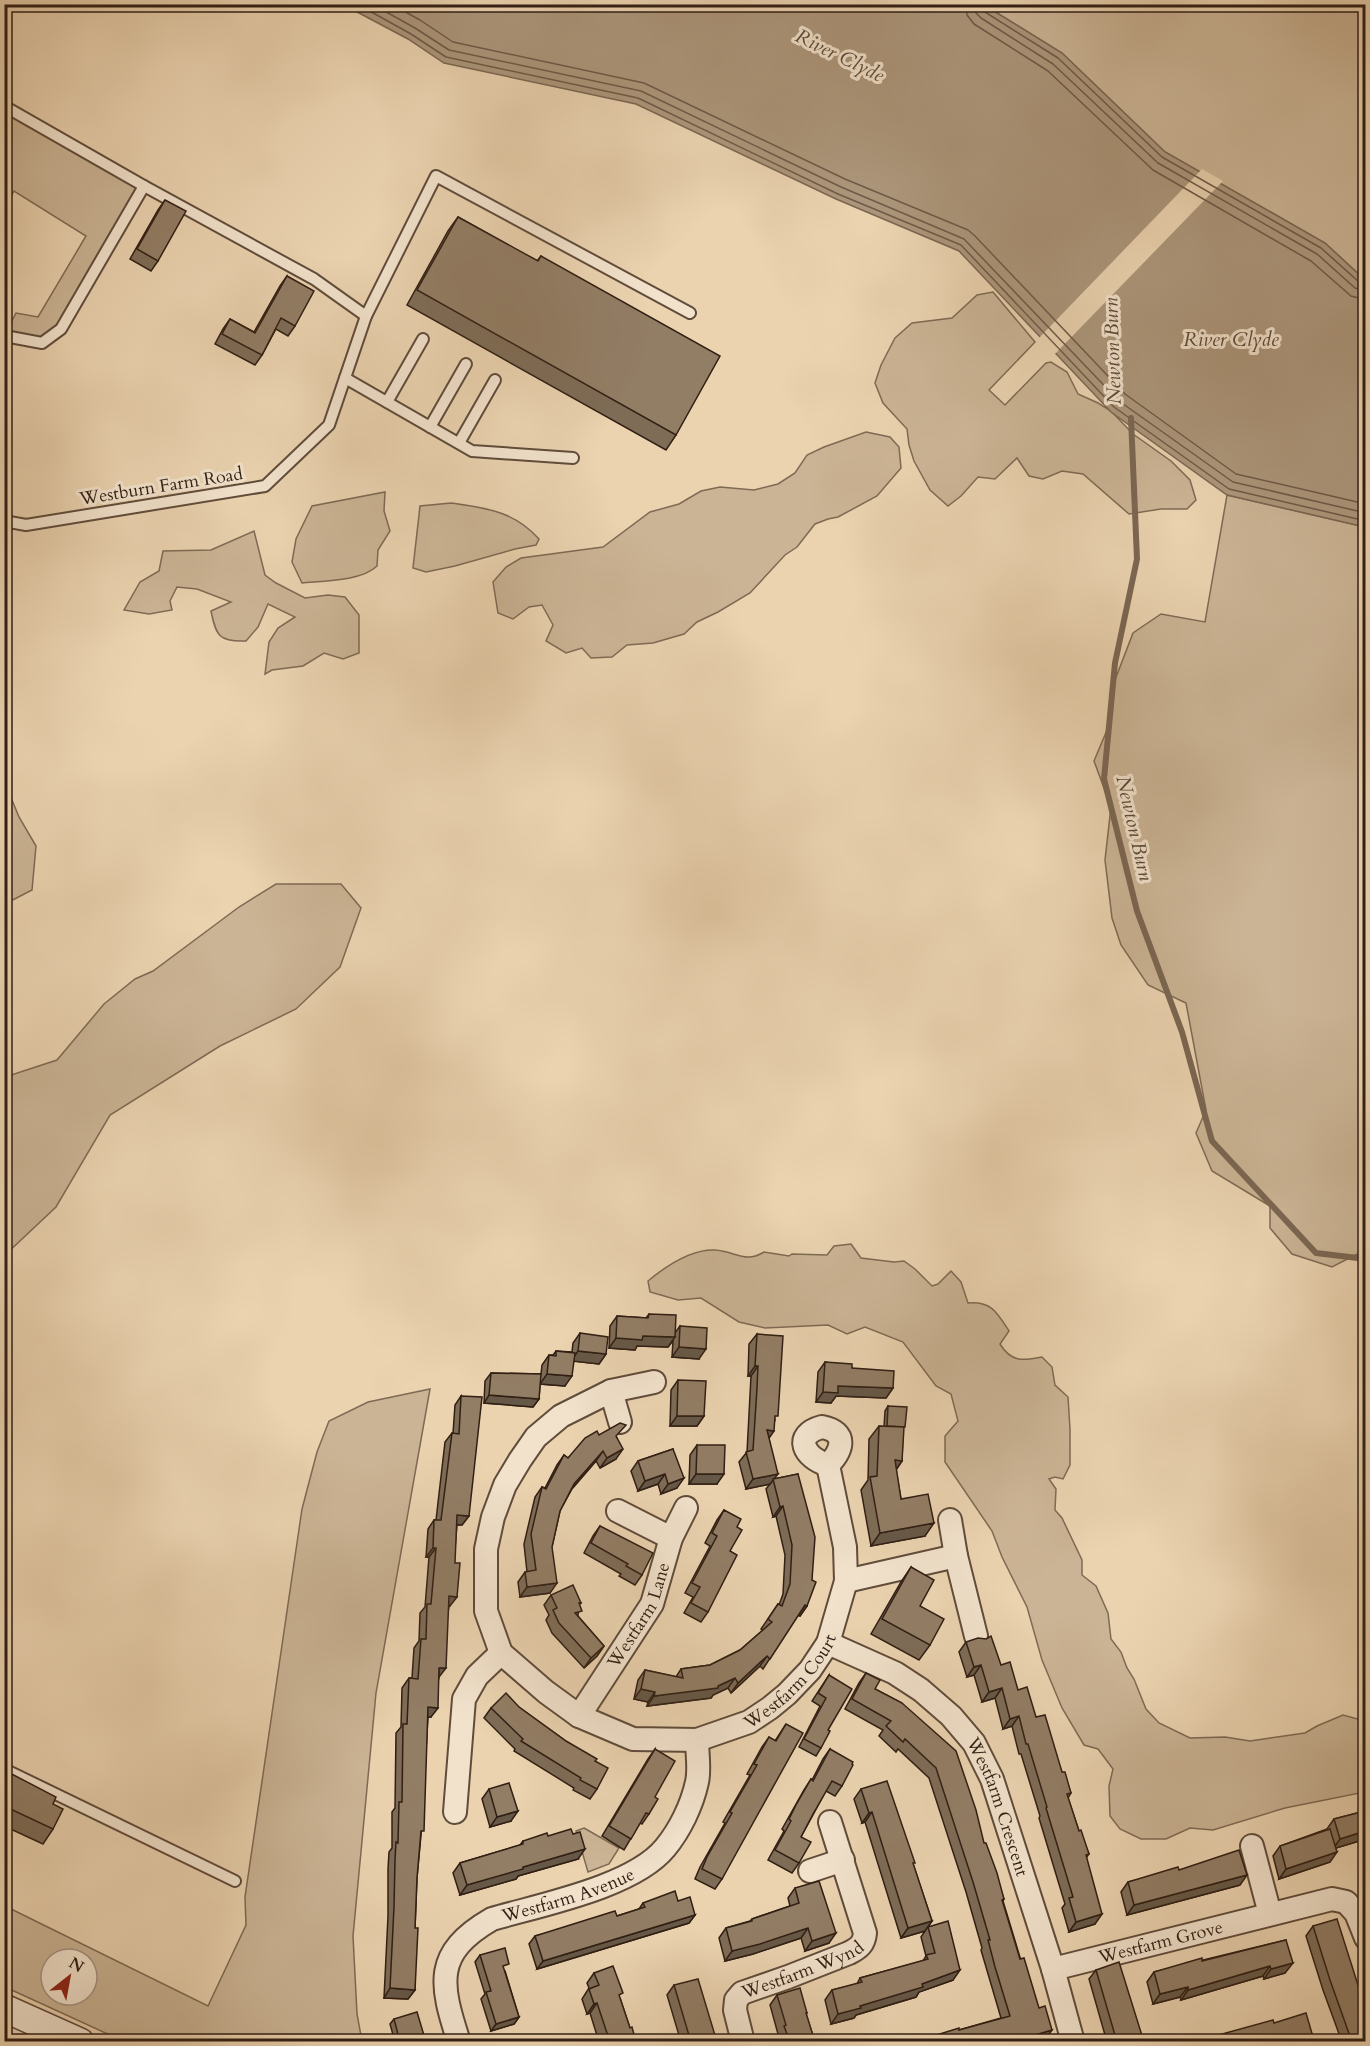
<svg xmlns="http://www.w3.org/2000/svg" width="1370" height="2046" viewBox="0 0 1370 2046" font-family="Cardo,serif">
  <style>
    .green { fill: #cbb495; stroke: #7e6a54; stroke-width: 1.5; fill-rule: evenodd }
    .water { fill: #ac967b; stroke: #7b6652; stroke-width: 1.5 }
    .pier { fill: #ebd3b0 }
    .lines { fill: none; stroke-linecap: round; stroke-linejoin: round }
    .shore { stroke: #6e5a48; stroke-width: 1.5 }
    .stream { stroke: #7b6652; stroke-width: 6 }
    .service-casing { stroke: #604c3b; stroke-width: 14 }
    .minor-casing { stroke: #604c3b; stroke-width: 26 }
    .tertiary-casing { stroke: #604c3b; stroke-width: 30 }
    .service { stroke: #f2e2cc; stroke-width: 10 }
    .minor { stroke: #f2e2cc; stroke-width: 22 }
    .tertiary { stroke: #f2e2cc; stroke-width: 27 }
    .wall { fill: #7e6c57; stroke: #311f14; stroke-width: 1.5 }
    .shaded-wall { fill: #665847; stroke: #311f14; stroke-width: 1.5 }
    .building { fill: #927d65; stroke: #311f14; stroke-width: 1.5 }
    .labels { text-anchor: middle; stroke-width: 6; stroke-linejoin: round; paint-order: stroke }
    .street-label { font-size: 18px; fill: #311f14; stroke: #f2e2cc }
    .water-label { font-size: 20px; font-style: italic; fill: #5c4938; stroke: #f2e2cc }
  </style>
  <rect width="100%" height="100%" fill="#ebd3b0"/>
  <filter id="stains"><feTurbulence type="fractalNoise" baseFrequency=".00333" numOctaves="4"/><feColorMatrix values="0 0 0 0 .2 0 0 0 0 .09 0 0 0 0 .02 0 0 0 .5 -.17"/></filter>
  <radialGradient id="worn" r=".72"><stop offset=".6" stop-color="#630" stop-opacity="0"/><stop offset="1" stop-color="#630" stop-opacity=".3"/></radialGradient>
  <g class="green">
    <polygon points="984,5 1365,5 1365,280 1325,243 1165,152 1062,53"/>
    <polygon points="5,106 144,186 61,329 42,343 5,334 16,313 38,317 86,236 14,191 5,207"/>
    <polygon points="993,292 1035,342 989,390 1005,405 1046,363 1051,362 1067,372 1078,394 1098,403 1111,411 1133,434 1171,461 1190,480 1196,500 1187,509 1161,509 1129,514 1083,474 1062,471 1043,479 1029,476 1017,458 995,479 978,477 961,496 948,506 930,490 914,461 909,445 907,429 883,403 875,383 881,365 895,338 912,323 952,318 977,295"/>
    <polygon points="866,432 890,437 899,447 901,468 877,496 838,517 828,519 815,524 797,547 785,555 750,593 718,612 697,622 684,634 653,643 627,645 612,657 591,658 582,648 566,653 546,641 553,625 542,605 529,607 513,619 498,613 493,582 506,567 521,558 603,547 650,512 679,504 701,491 720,487 754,490 778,484 795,473 807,455 824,447"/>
    <path d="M385 492 384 511 390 531 378 550 377 566C362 581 323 581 302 583L292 562 296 539 312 506Z"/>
    <polygon points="1227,495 1365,527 1365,1252 1363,1251 1332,1267 1292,1254 1270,1228 1270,1206 1212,1171 1196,1133 1206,1110 1186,1003 1148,985 1121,945 1112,918 1105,860 1111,807 1094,761 1107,730 1115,680 1133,633 1161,614 1205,622"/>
    <path d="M451 503C486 508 514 511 539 539L536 545 515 549 455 566 426 572 413 568 420 506Z"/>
    <path d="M254 531 265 575 276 583 305 598 328 595 345 597 359 615V653L343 659 324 653 303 666 272 670 265 674 269 642 278 628 295 617 268 604 258 627 246 641C219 642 216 636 211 611L231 602 197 589 177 587 170 601 172 610 149 614 124 610 140 582 159 571 163 551 211 550Z"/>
    <polygon points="5,787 7,788 19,817 36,846 32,890 5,904"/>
    <polygon points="276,884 341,884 361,908 340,967 296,1009 220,1046 110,1115 56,1207 5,1255 5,1077 57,1060 104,1004 135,979 153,971 239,907"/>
    <path d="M851 1244 861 1258 894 1262 904 1261 915 1269 932 1286 938 1284 951 1271 961 1282 968 1303C991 1301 997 1312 1009 1331L1000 1344C1011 1362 1022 1361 1042 1357L1052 1367 1055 1385 1068 1397 1070 1429V1465L1063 1479 1055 1477 1049 1479 1056 1489 1055 1510 1062 1518 1082 1560V1575L1096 1586 1108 1613 1111 1639 1121 1652 1127 1668 1134 1679 1146 1709 1159 1723 1190 1738 1225 1737 1250 1741 1305 1733 1317 1726 1343 1715 1365 1721V1792L1285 1808 1213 1830 1190 1828 1166 1839H1141L1120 1829 1110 1816 1109 1786 1113 1769 1098 1749 1084 1745 1062 1708 1042 1660 1027 1607 1002 1557 992 1531 945 1462V1436L958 1421 951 1394 936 1386 903 1342 865 1327 847 1334 828 1325 765 1328 739 1322 701 1298 678 1300 650 1292 648 1281C666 1266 690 1249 715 1250 735 1251 745 1264 764 1252L789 1256 792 1254 827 1255 834 1246Z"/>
    <path d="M430 1389 376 1693 353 1936 357 2014 362 2041H123L5 1987V1906L208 2006 246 1925 245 1897 302 1509 317 1452 329 1421 368 1402ZM51 1959H87V1995H51Z"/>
    <polygon points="584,1828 619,1848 609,1864 588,1872 576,1831"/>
  </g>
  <polygon class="water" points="344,5 984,5 1062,53 1165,152 1325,243 1365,280 1365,527 1227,495 1111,412 959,251 836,199 636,104 444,63 408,39"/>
  <polygon class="pier" points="1202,169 1223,181 1053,356 1038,339"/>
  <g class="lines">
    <g class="shore">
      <polyline points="357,4 411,34 446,57 638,98 838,194 961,245 1114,407 1229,489 1366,521"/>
      <polyline points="372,4 415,28 449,50 641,91 841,187 964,239 1119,401 1233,482 1366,513"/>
      <polyline points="391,4 420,20 453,42 644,83 845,179 968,230 975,236 1125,394 1236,474 1366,504"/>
      <polyline points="966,4 967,15 974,24 1048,71 1153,170 1311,261 1351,296 1366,300"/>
      <polyline points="975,4 976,13 981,18 1053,64 1158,163 1317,254 1355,288 1366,291"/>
      <polyline points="982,4 985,12 1058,58 1162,157 1321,248 1359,282 1366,284"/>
    </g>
    <polyline class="stream" points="1131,418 1137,559 1115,663 1104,779 1137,911 1182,1032 1212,1141 1316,1253 1366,1259"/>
    <g class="service-casing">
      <g id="service">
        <polyline points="4,106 144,186 314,279 366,316"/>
        <polyline points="4,334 10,337 42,343 61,329 144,186"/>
        <polyline points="345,378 472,451 573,458"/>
        <polyline points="387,402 423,339"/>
        <polyline points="430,427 466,364"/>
        <polyline points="459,443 495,380"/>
        <polyline points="4,521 26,525 265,486 329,425 366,316 436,176 690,313"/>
        <polyline points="4,1769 235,1881"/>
      </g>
    </g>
    <g class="minor-casing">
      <g id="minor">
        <path id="s1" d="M654 1382 611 1391 561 1416 536 1437 520 1460 505 1485 493 1517 486 1549V1611L501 1653 546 1692 579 1716 633 1739 697 1740 749 1722 770 1708 787 1694 810 1670 828 1643 846 1581 845 1547 828 1465"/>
        <polyline points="611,1391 620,1422"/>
        <path d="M822 1427C848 1432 843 1450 828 1465 804 1458 792 1435 822 1427Z"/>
        <polyline points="618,1511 671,1538"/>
        <polyline points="950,1520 956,1556 976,1636"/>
        <polyline points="846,1581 956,1556"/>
        <path id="s2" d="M828 1643 895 1673 921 1690 951 1716 974 1743 992 1779 1053 1969 1073 2042"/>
        <path id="s3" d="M579 1716 652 1604 671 1538 686 1508"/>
        <polyline points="455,1812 464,1699 477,1676 501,1653"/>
        <polyline points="1252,1846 1270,1914"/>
        <polyline points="810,1871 843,1860"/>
        <path id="s4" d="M1053 1969 1332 1899 1346 1902 1356 1913 1366 1938"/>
        <path id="s5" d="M459 2042C440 1984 433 1953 492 1919 540 1905 633 1887 665 1848 680 1830 692 1805 697 1782 700 1769 697 1753 697 1740"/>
        <path id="s6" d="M743 2042 735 2010 736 2000 742 1993 788 1977 849 1953C859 1948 864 1944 865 1933L830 1822"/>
      </g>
    </g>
    <g class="tertiary-casing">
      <polyline id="tertiary" points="4,2008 80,2042"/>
    </g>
    <use href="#service" class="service"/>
    <use href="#minor" class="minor"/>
    <use href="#tertiary" class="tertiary"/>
  </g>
  <g class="wall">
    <polygon points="165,200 158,261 151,271 130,259 158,210"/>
    <polygon points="458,217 537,261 541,256 676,435 666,450 407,305 448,231"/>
    <polygon points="287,276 295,326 288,336 276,329 262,355 255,365 215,344 223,329 230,319 254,332 280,286"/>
    <polygon points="649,1314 675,1333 680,1326 699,1359 672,1357 673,1341 668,1347 637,1346 635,1350 609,1348 610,1326 617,1316 646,1318"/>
    <polygon points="580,1333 606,1354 599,1364 574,1361 565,1386 540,1384 539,1399 533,1407 484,1403 485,1381 491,1373 541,1374 542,1365 549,1355 553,1355 556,1351 572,1352 573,1343"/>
    <polygon points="757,1334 775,1420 769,1438 774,1479 798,1474 807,1606 800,1616 798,1615 763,1669 760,1666 731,1693 728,1688 713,1695 711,1698 647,1706 648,1702 634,1699 638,1680 645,1670 676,1677 681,1669 710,1665 740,1650 763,1630 761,1629 778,1604 779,1605 783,1594 785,1555 776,1516 773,1517 766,1489 770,1484 746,1489 739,1462 747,1452 751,1376 748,1376 749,1344"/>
    <polygon points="825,1362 852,1368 893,1388 886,1398 836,1396 831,1403 816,1402 818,1372"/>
    <polygon points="678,1380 704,1416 697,1426 670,1426 671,1390"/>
    <polygon points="461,1396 469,1516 462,1525 457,1525 450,1606 449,1606 439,1677 431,1717 428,1717 421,1835 417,1878 415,1928 415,1990 408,1999 384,1998 388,1916 388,1869 389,1852 392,1848 392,1812 395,1808 396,1733 401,1727 402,1688 409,1678 412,1678 414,1648 419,1641 420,1613 425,1607 429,1557 426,1557 428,1529 434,1520 436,1520 445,1442 452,1433 453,1433 455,1405"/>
    <polygon points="888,1406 903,1430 902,1461 896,1470 901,1499 925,1536 871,1546 861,1490 868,1480 869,1439 879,1426 884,1427 885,1411"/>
    <polygon points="599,1435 617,1438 616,1459 600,1468 596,1461 572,1489 560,1511 552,1547 550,1593 520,1597 518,1582 525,1572 527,1572 524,1544 535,1497 542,1487 545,1488 557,1465 564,1455 568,1458"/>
    <polygon points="697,1445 717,1484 689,1484 690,1455"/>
    <polygon points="673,1449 677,1488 661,1494 658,1484 638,1491 631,1471 638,1461"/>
    <polygon points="724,1510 737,1527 730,1551 708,1612 701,1622 684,1613 693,1597 685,1593 710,1546 705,1543 717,1520"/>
    <polygon points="600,1526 642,1575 635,1585 619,1576 621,1574 584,1553 593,1536"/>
    <polygon points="911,1567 930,1645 919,1660 871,1634 901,1582"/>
    <polygon points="551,1595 581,1603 579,1605 578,1616 604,1646 597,1656 584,1668 552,1633 546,1620 549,1615 544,1605"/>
    <polygon points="966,1642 1001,1665 1036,1717 1062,1772 1071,1793 1068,1798 1079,1831 1089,1854 1086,1858 1095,1924 1069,1932 1062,1908 1065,1904 1039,1818 1040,1816 1021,1754 1019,1754 1012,1726 1003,1729 995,1698 982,1702 974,1675 967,1677 959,1652"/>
    <polygon points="866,1673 875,1689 902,1703 984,1843 1004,1899 1003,1901 1045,2040 959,2030 1001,2018 981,1950 982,1948 966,1892 929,1778 898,1749 896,1752 879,1736 883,1730 845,1709 859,1683"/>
    <polygon points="829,1675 828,1730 821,1748 816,1756 799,1747 820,1706 812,1701"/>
    <polygon points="519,1707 566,1741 595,1761 597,1789 590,1799 573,1790 574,1788 514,1751 515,1749 484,1718 491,1708"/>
    <polygon points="786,1724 722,1879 715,1889 695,1879 700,1867 725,1823 723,1822 750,1775 747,1774 762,1747 769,1737 775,1741"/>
    <polygon points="655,1749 655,1797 649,1814 642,1824 640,1823 624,1850 602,1836 648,1759"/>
    <polygon points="830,1749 842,1786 835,1796 826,1791 801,1837 799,1863 792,1873 768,1860 784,1831 782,1829 804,1790 811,1779 812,1780 823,1759"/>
    <polygon points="4,1770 53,1829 43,1844 4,1826"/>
    <polygon points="489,1789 511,1821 490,1827 482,1799"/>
    <polygon points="861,1789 913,1864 932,1921 928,1927 953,1980 919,1992 916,1997 856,2015 854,2018 831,2024 825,2000 832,1990 857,1984 860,1978 923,1961 926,1956 921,1937 925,1931 901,1938 865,1822 862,1823 854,1799"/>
    <polygon points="1365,1811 1365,1849 1362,1850 1359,1841 1336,1848 1330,1862 1279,1879 1273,1856 1280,1846 1327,1829 1334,1819"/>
    <polygon points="523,1841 578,1859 518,1876 516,1879 460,1895 453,1873 460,1863 520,1845"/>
    <polygon points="1179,1870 1240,1885 1127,1915 1121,1892 1128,1882"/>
    <polygon points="795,1888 829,1943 805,1951 801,1938 753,1954 725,1961 719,1938 726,1928 750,1921 752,1919 790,1906 788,1898"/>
    <polygon points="678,1901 695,1915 689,1923 537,1969 529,1944 535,1936 617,1916 639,1909 643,1903"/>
    <polygon points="1313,1926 1365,2007 1365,2042 1342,2042 1323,1990 1306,1936"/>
    <polygon points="1286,1940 1285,1973 1264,1979 1263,1976 1181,2000 1180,1997 1153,2004 1147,1982 1154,1972"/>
    <polygon points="480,1955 505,1971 519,2017 514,2024 491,2031 481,1999 485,1994 475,1962"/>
    <polygon points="1096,1970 1144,2042 1107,2042 1089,1979"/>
    <polygon points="594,1973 620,1998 630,2028 636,2042 599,2042 590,2013 587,2014 582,1999 589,1988 587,1983"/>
    <polygon points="674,1985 717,2042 681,2042 667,1995"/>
    <polygon points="777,1995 807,2013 806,2014 815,2042 779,2042 777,2036 778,2034 770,2005"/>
    <polygon points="394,2019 426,2042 395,2042 390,2024"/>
  </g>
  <g class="shaded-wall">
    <polygon points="643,1336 675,1337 668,1347 637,1346 635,1350 609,1348 616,1338"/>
    <polygon points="679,1347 706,1349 699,1359 672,1357"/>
    <polygon points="578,1351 606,1354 599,1364 571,1361"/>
    <polygon points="755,1366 758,1366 751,1376 748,1376"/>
    <polygon points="547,1374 572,1376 565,1386 540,1384"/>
    <polygon points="838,1386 893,1388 886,1398 836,1396 831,1403 816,1402 823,1392"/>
    <polygon points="489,1395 539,1399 533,1407 484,1403"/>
    <polygon points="677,1416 704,1416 697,1426 670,1426"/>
    <polygon points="767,1430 774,1431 767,1441"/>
    <polygon points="623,1449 616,1459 600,1468 607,1458"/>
    <polygon points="603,1451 596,1461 567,1494 574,1484"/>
    <polygon points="895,1460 902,1461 893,1474"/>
    <polygon points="665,1474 658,1484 638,1491 645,1481"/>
    <polygon points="696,1474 724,1474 717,1484 689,1484"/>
    <polygon points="778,1474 770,1484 746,1489 753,1479"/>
    <polygon points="684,1478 677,1488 661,1494 668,1484"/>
    <polygon points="783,1506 776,1516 773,1517 780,1507"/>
    <polygon points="457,1515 469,1516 462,1525 450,1524"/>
    <polygon points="934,1523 925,1536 871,1546 880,1533"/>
    <polygon points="433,1548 436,1548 429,1557 426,1557"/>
    <polygon points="557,1583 550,1593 520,1597 527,1587"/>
    <polygon points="449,1596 457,1597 450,1606 443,1605"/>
    <polygon points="805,1605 807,1606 800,1616 798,1615"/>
    <polygon points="604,1646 597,1656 584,1668 591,1658"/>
    <polygon points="767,1656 760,1666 731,1693 738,1683"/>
    <polygon points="981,1665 974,1675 967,1677 974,1667"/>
    <polygon points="439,1668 446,1668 439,1677"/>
    <polygon points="735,1678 728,1688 713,1695 711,1698 647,1706 654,1696 718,1686"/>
    <polygon points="1002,1688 995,1698 982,1702 989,1692"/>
    <polygon points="641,1689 655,1692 648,1702 634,1699"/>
    <polygon points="428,1707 438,1708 431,1717 421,1717"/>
    <polygon points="1019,1716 1012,1726 1003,1729 1010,1719"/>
    <polygon points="518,1811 511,1821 490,1827 497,1817"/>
    <polygon points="872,1812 865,1822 862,1823 869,1813"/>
    <polygon points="1365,1831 1359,1841 1333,1849 1340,1839"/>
    <polygon points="585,1849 578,1859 518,1876 516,1879 460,1895 467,1885 523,1867"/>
    <polygon points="1337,1852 1330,1862 1279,1879 1286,1869"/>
    <polygon points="1247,1875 1240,1885 1127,1915 1134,1905"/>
    <polygon points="1102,1914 1095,1924 1069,1932 1076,1922"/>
    <polygon points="695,1915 689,1923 537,1969 543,1961"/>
    <polygon points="932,1921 925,1931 901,1938 908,1928"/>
    <polygon points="808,1928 801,1938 753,1954 725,1961 732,1951"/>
    <polygon points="836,1933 829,1943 805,1951 812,1941"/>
    <polygon points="1293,1963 1285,1973 1264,1979 1271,1969"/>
    <polygon points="1270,1966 1263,1976 1181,2000 1188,1990"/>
    <polygon points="960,1970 953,1980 919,1992 916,1997 856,2015 854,2018 831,2024 838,2014"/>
    <polygon points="1188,1987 1180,1997 1153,2004 1160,1994"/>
    <polygon points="390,1988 415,1990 408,1999 384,1998"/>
    <polygon points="597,2003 590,2013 587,2014 594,2004"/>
    <polygon points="519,2017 514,2024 491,2031 496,2024"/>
    <polygon points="1052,2030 1045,2040 1041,2042 1011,2042"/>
    <polygon points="1313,2037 1310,2042 1297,2042"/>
  </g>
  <g class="building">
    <polygon points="165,200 186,211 158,261 137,249"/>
    <polygon points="458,217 538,261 541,256 720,356 676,435 417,290"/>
    <polygon points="287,276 314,291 295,326 281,318 262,355 222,334 230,319 255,333"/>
    <polygon points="649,1314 676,1315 675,1337 643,1336 642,1340 616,1338 617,1316 648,1318"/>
    <polygon points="680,1326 707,1328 706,1349 679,1347"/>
    <polygon points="580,1333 608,1337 606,1354 578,1351"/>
    <polygon points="757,1334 783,1336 778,1416 775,1416 774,1431 767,1430 778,1474 753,1479 746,1452 753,1450 757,1388 758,1366 755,1366"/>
    <polygon points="556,1351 575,1353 572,1376 547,1374 549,1355 556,1356"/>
    <polygon points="825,1362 852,1364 852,1368 894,1371 893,1388 838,1386 838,1393 823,1392"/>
    <polygon points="491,1373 541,1374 539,1399 489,1395"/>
    <polygon points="678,1380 706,1381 704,1416 677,1416"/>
    <polygon points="461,1396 482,1397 469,1516 457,1515 455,1563 460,1563 457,1597 449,1596 446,1668 439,1668 438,1708 428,1707 424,1831 421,1831 417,1878 415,1928 418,1928 415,1990 390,1988 394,1907 395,1860 396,1842 398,1843 399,1802 402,1802 403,1724 407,1724 409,1678 418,1679 421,1639 426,1639 427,1604 431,1604 436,1548 433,1548 434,1520 441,1520 452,1433 459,1434"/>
    <polygon points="888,1406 907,1407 905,1427 887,1426"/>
    <polygon points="620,1423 626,1425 616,1436 623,1449 607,1458 603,1451 574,1484 560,1511 552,1547 557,1583 527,1587 525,1572 536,1570 531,1534 542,1487 546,1489 564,1455 568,1458 585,1438 597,1431 599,1435"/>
    <polygon points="879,1426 904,1427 902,1461 895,1460 901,1499 928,1494 934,1523 880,1533 870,1477 877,1476"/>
    <polygon points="697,1445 725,1445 724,1474 696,1474"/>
    <polygon points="673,1449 684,1478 668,1484 665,1474 645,1481 638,1461"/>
    <polygon points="798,1474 815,1537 812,1580 816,1582 807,1606 805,1605 770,1659 767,1656 738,1683 735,1678 718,1686 718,1688 654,1696 655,1692 641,1689 645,1670 683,1678 681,1669 710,1665 740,1650 772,1622 768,1619 778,1604 782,1606 790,1584 792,1545 783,1506 780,1507 773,1479"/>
    <polygon points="724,1510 741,1519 737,1527 742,1530 730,1551 737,1555 708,1612 691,1603 700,1587 692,1583 717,1536 712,1533"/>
    <polygon points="600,1526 653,1553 642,1575 626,1566 628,1564 591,1543"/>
    <polygon points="911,1567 934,1580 920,1606 944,1619 930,1645 882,1619"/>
    <polygon points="573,1585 581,1603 579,1603 582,1611 575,1613 604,1646 591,1658 559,1623 553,1610 557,1608 551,1595"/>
    <polygon points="991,1636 1001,1665 1010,1662 1018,1690 1027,1687 1036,1717 1045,1715 1062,1772 1065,1772 1071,1793 1067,1794 1079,1831 1081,1830 1089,1854 1086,1855 1102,1914 1076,1922 1069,1898 1073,1897 1046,1808 1047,1807 1028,1744 1026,1744 1019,1716 1010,1719 1002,1688 989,1692 981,1665 974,1667 966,1642 978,1638 986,1639"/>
    <polygon points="866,1673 880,1680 875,1689 902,1703 956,1751 976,1810 984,1843 986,1843 997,1873 1004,1899 1002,1900 1020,1959 1024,1958 1039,2008 1045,2006 1052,2030 1011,2042 914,2042 959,2028 959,2030 1010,2016 995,1967 988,1940 990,1940 973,1882 936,1768 905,1739 903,1742 886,1726 891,1721 852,1699"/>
    <polygon points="829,1675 852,1689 828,1730 830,1731 821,1748 804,1739 826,1698 818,1693"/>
    <polygon points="506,1693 519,1707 566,1741 597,1759 595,1761 608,1768 597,1789 580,1780 581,1778 521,1741 523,1739 491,1708"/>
    <polygon points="786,1724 803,1733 722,1879 702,1869 707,1857 732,1813 730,1812 757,1765 754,1764 769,1737 776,1741"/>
    <polygon points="655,1749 675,1761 655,1797 658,1799 649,1814 646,1813 631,1839 609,1826"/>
    <polygon points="830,1749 853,1762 852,1764 853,1765 842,1786 832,1781 813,1814 801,1837 811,1842 799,1863 775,1850 791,1821 789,1819 796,1805 811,1779 813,1781"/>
    <polygon points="4,1770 56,1797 53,1804 63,1809 53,1829 4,1806"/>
    <polygon points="887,1781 915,1863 913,1863 932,1921 908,1928 872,1812 869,1813 861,1789"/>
    <polygon points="509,1783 518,1811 497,1817 489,1789"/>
    <polygon points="1365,1811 1365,1831 1340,1839 1334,1819"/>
    <polygon points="571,1829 573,1834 580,1832 585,1849 523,1867 523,1869 467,1885 460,1863 523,1844 523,1841 547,1833 548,1836"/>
    <polygon points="1330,1829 1337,1852 1286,1869 1280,1846"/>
    <polygon points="1239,1850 1247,1875 1134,1905 1128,1882 1178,1867 1179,1870"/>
    <polygon points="819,1881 836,1933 812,1941 808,1928 760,1944 732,1951 726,1928 752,1921 752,1919 799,1903 795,1888"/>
    <polygon points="675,1891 678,1901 690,1897 695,1915 543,1961 535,1936 615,1911 617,1916 645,1907 643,1903"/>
    <polygon points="1337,1919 1365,2007 1365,2042 1352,2042 1330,1980 1313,1926"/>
    <polygon points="948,1921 960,1970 922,1984 923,1987 860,2006 861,2008 838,2014 832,1990 862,1982 860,1978 928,1959 926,1955 935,1953 928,1927"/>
    <polygon points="1286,1940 1293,1963 1271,1969 1270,1966 1188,1990 1188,1987 1160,1994 1154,1972 1202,1958 1202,1961"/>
    <polygon points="505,1948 509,1964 503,1966 519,2017 496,2024 486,1992 491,1991 480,1955"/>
    <polygon points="1119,1962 1144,2042 1117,2042 1096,1970"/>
    <polygon points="613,1966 623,1993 619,1995 630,2028 632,2027 636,2042 610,2042 597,2003 594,2004 589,1989 599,1985 594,1973"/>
    <polygon points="698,1979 717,2042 691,2042 674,1985"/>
    <polygon points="800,1988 807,2013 806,2013 815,2042 790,2042 784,2026 786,2025 777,1995"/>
    <polygon points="417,2012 426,2042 400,2042 394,2019"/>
    <polygon points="1306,2013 1313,2037 1297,2042 1184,2042 1203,2037 1204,2039 1273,2020 1274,2023"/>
  </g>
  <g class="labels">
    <g class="street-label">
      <text transform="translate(161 486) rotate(-9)" y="6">Westburn Farm Road</text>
      <text dy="6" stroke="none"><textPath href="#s3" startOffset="118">Westfarm Lane</textPath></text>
      <text dy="6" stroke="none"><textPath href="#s1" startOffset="700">Westfarm Court</textPath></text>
      <text dy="6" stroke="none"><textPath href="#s2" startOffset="248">Westfarm Crescent</textPath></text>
      <text dy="6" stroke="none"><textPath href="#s5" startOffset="224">Westfarm Avenue</textPath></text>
      <text dy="6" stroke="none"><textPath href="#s4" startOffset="111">Westfarm Grove</textPath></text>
      <text dy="6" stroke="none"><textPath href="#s6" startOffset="117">Westfarm Wynd</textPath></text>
    </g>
    <g class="water-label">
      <text transform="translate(840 55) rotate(26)" y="7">River Clyde</text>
      <text x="1231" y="346">River Clyde</text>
      <text transform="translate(1112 351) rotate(-92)" y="7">Newton Burn</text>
      <text transform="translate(1135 828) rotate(77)" y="7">Newton Burn</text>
    </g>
  </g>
  <rect width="1370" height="2046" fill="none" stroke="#ebd3b0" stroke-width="24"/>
  <rect x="6" y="6" width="1358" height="2034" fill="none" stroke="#311f14" stroke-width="3"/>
  <rect x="12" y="12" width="1346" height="2022" fill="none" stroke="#311f14" stroke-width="1.5"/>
  <g transform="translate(69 1977) rotate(31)"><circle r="28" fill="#f2e2cc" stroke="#a59482" stroke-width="1.5"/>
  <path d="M0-4.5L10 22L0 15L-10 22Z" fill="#8f2418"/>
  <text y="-9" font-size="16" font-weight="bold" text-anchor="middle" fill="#311f14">N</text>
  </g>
  <rect width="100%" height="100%" filter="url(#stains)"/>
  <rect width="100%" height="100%" fill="url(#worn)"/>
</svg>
